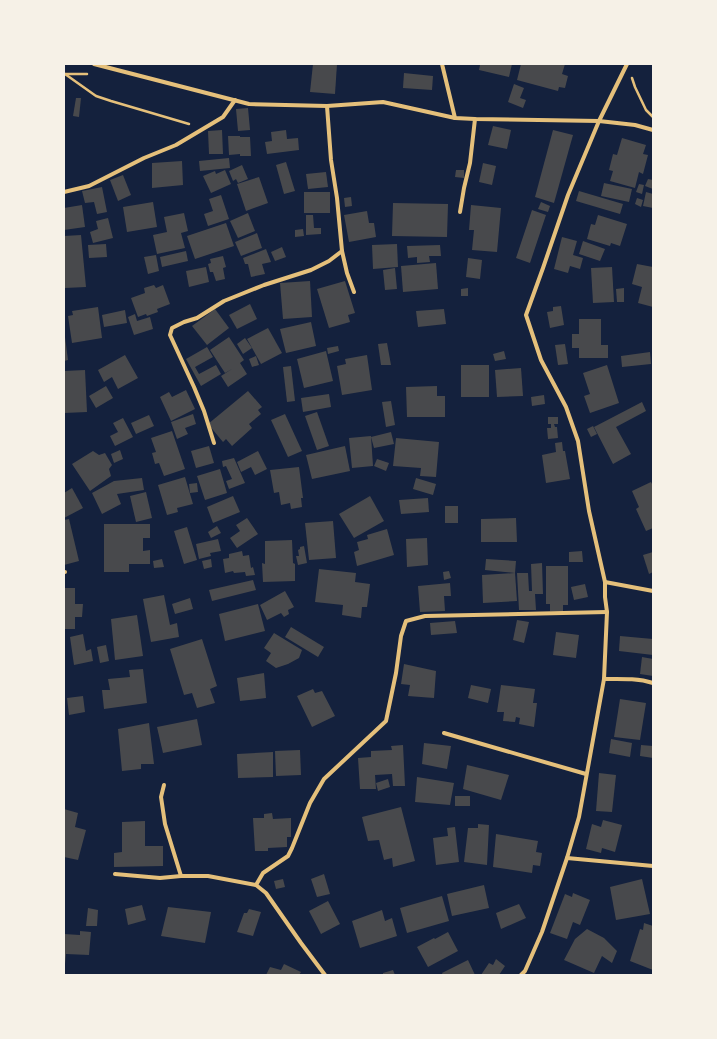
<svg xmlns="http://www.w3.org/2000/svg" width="717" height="1039" viewBox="0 0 717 1039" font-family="Literata,serif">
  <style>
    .building { fill: #48494c }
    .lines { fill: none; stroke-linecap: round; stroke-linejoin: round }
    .path { stroke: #e5c07b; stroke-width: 2.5 }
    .minor { stroke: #e5c07b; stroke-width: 4 }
  </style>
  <rect width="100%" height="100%" fill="#14213d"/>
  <g class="building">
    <polygon points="313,64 337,64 335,94 310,92"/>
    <polygon points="477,64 512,64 509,77 479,70 480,65"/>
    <polygon points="521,64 565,64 562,74 568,76 565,88 559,87 558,91 517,80"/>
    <polygon points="404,73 433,76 432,90 403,88"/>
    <polygon points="514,84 524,88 520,98 526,100 523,108 508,102"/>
    <polygon points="76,98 81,98 79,117 73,116"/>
    <polygon points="248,108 250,130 238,131 236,109"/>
    <polygon points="493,126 511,130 507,149 488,145"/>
    <polygon points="222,130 223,154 209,154 208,131"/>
    <polygon points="286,130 287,139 298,138 299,150 267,154 265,142 272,141 271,132"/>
    <polygon points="553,130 573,135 554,203 535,197"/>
    <polygon points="228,136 240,136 240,137 250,137 251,156 240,156 240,154 229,155"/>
    <polygon points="622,138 646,145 643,154 648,155 643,174 639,172 635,188 610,181 613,171 609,170 613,154 617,155"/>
    <polygon points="229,158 230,168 200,171 199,161"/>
    <polygon points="182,161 183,185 152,188 152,163"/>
    <polygon points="286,162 295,191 284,194 276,165"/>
    <polygon points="483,163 496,166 492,185 479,182"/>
    <polygon points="242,165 248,179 238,183 236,179 233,181 229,171"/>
    <polygon points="225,170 231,184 211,193 203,176 215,171 216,174"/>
    <polygon points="456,170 464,170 464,178 455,177"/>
    <polygon points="326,172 328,187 308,189 306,174"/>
    <polygon points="123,175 131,195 118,201 110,180"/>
    <polygon points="259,177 268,203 246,211 237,184"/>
    <polygon points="648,179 653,180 653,189 645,186"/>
    <polygon points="604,183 632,189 629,202 601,196"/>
    <polygon points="639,184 644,185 642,194 636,192"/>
    <polygon points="102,187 107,212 97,214 94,202 85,203 82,191"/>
    <polygon points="579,191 623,204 620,214 576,201"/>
    <rect x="304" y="192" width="26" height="21"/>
    <polygon points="646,192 653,194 653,208 643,206"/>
    <polygon points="221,195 229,219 208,226 204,214 213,211 209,199"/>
    <polygon points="351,197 352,206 345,207 344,198"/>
    <polygon points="637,198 643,200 641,207 635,204"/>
    <polygon points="153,202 157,227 127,232 123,207"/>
    <polygon points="541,202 550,206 548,212 538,209"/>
    <polygon points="393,203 448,204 447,237 392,236"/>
    <polygon points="82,205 85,227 64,230 64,208"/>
    <polygon points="471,205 501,208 497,252 472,250 474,230 469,230"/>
    <polygon points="532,210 546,215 530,263 516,258"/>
    <polygon points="367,211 369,223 374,223 376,237 349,242 344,215"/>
    <polygon points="184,213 188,231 181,233 185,248 157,254 153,235 167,232 164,217"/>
    <polygon points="248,213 255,231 238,238 230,221"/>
    <polygon points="306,215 313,215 314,228 321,228 321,234 306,235"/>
    <polygon points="598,215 627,224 620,246 611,243 610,246 587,239 591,224 595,225"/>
    <polygon points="108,218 113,238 93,243 90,232 98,229 96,221"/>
    <polygon points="226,223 234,246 195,259 187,236"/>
    <polygon points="303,229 304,236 295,237 295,230"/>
    <polygon points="257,233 262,248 241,256 235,242"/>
    <polygon points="81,235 86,287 65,288 64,279 64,236"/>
    <polygon points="562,237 577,241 573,255 583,258 580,269 570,266 568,273 554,269"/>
    <polygon points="583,241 605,249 600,261 579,254"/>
    <polygon points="106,244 107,257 89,258 88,245"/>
    <polygon points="397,244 398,267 373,269 372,245"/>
    <polygon points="440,245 441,256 429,256 430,262 417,263 417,257 408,258 407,246"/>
    <polygon points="282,247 286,257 275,261 271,252"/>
    <polygon points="266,249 271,262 262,264 265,274 251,277 248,264 245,264 243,258"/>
    <polygon points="186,251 188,261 162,267 160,257"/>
    <polygon points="156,255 159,271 148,274 144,257"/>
    <polygon points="223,256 226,267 223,268 225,279 216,281 213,272 210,272 208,264 211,263 210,259"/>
    <polygon points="468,258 482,260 480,279 466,277"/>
    <polygon points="436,263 438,289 403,292 401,266"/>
    <polygon points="637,264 653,267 653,307 638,303 642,287 632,284"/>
    <polygon points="206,267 209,282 189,287 186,271"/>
    <polygon points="612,267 614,302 593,303 591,268"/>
    <polygon points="395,268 397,289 385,290 383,270"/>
    <polygon points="310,281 312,317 283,319 280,283"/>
    <polygon points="345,281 355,313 348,315 350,322 329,328 317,289"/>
    <polygon points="154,285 156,288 163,285 170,304 157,309 158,312 147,316 146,314 138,317 131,298 145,293 144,288"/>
    <polygon points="468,288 468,296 461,296 461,289"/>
    <polygon points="624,288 624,302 617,302 616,289"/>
    <polygon points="250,304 257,319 237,329 229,315"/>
    <polygon points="561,306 564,325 550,328 547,312 553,311 553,307"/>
    <polygon points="98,307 102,338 72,343 68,316 73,315 72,311"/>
    <polygon points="215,309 229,328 207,345 192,326"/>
    <polygon points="444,309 446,324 418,327 416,311"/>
    <polygon points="125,310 127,323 104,327 102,315"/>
    <polygon points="135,314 137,321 150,317 153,329 134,335 128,317"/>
    <polygon points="579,319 601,319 601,345 608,345 608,358 579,358 579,348 572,348 572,334 579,334"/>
    <polygon points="311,322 316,346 286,353 280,329"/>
    <polygon points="268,328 282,353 261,364 247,339"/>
    <polygon points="64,337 65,337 68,360 64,361"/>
    <polygon points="229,337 244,360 240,363 247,374 228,387 221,376 232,369 225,373 210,350"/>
    <polygon points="245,338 252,348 243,354 237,344"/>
    <polygon points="387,343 391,365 381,365 378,344"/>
    <polygon points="565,344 568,364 558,365 555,345"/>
    <polygon points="338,346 339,351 328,354 327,348"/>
    <polygon points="207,347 213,357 195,367 199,374 216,365 221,374 201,386 186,359"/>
    <polygon points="326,351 333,381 304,388 297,359"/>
    <polygon points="504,351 506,359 495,361 493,354"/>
    <polygon points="650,352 651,364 622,367 621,356"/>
    <polygon points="125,355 138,378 118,389 112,377 104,382 98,370"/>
    <polygon points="367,355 372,390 342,395 337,366 346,364 345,359"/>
    <polygon points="256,356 259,365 252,367 249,359"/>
    <rect x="461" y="365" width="28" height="32"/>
    <polygon points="607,365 619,403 590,413 584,396 590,394 583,373"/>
    <polygon points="291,366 295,401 287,402 283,367"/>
    <polygon points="521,368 523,396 497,397 495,370"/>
    <polygon points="85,370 87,412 64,413 64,371"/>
    <polygon points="106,386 113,398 96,408 89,396"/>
    <polygon points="437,386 437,396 445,396 445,417 407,417 406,387"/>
    <polygon points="186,390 195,409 171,421 160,397 169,392 172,397"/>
    <polygon points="248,391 262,407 258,410 261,414 249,424 252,428 232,446 226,439 223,442 208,424"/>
    <polygon points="329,394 331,407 303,412 301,398"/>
    <polygon points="544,395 545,404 532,406 531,397"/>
    <polygon points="391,401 395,425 386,427 382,402"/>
    <polygon points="642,402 646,411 616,427 631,454 613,464 594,427"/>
    <polygon points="317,412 329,446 317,450 305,416"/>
    <polygon points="193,414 196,424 185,428 188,434 177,439 171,422"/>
    <polygon points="285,414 302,451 288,457 271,420"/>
    <polygon points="149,415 154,426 136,434 131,423"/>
    <polygon points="548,417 558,417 558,424 554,424 555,427 557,427 558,438 548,439 547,428 551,428 551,424 548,424"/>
    <polygon points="123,418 133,437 115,446 110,436 118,432 113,423"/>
    <polygon points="593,426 597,434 591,437 587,429"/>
    <polygon points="172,431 185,469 164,476 159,463 155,464 152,453 156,452 151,438"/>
    <polygon points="391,432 394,444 374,448 371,437"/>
    <polygon points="371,436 373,466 352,468 349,438"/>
    <polygon points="396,438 439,442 436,477 420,476 421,468 393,466"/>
    <polygon points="562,442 563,451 565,451 570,479 546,483 542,455 556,452 555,443"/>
    <polygon points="209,446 214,463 196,468 191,451"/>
    <polygon points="345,446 350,471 312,479 306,455"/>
    <polygon points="120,450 123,459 114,463 111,454"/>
    <polygon points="93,451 99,455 105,453 112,465 109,469 111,476 90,491 72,464"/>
    <polygon points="258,451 267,469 255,475 251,467 241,472 237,462"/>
    <polygon points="234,458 245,483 229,489 226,481 232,479 226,466 223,467 222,461"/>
    <polygon points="377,459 389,463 386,471 374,466"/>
    <polygon points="299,467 303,498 301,498 302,507 291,509 290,503 281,505 279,492 274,493 270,470"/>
    <polygon points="220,469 227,493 205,500 197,476"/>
    <polygon points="185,477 193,504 177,508 178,512 167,515 158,485"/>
    <polygon points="142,478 144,490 117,494 121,504 102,514 92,493 114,481"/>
    <polygon points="416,478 436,484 433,495 413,489"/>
    <polygon points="651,482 653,486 653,528 646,531 636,509 639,507 632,491"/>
    <polygon points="197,483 198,492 190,493 189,484"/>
    <polygon points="72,488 83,508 64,518 64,493"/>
    <polygon points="146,492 152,518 136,522 130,496"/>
    <polygon points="233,496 240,512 213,523 207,507"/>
    <polygon points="370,496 384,521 354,538 339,514"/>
    <polygon points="428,498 429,512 401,514 399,500"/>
    <rect x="445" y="506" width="13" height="17"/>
    <polygon points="247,518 258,534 237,548 230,538 240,531 236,525"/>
    <polygon points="516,518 517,542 481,542 481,519"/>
    <polygon points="69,519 79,561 64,565 64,520"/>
    <polygon points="333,521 336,558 309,560 305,523"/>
    <polygon points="104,524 150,524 150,538 143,538 143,551 150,550 150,564 129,564 129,572 104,572"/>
    <polygon points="217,526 221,533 211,538 208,532"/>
    <polygon points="187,527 197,560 184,564 174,531"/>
    <polygon points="387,529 394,555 357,566 354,552 359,550 357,542 368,539 367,535"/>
    <polygon points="427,538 428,565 407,567 406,539"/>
    <polygon points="218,539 221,551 210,553 211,556 199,559 196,544"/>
    <polygon points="292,540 293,563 295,564 295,581 263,582 262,563 265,564 265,541"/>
    <polygon points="304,546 307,563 298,565 296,556 299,556 298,550 300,549 300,547"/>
    <polygon points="242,551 243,556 249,555 251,568 253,567 255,575 246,576 245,572 234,573 233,571 225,573 223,559 229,558 229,554"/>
    <polygon points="582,551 583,562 569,562 569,552"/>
    <polygon points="653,552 653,572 649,574 643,555"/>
    <polygon points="162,559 164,567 154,568 153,561"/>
    <polygon points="211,559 212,567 204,569 202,561"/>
    <polygon points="486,559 516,561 515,573 485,570"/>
    <polygon points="542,563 543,594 535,594 536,610 519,610 517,573 528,573 529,591 532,591 531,564"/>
    <polygon points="546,566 568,566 568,605 563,605 563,611 550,611 550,604 546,604"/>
    <polygon points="319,569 356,573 355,582 370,584 367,607 362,607 361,618 342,615 343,605 315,602"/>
    <polygon points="449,571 451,578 444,580 443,572"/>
    <polygon points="515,573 517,601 483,603 482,575"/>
    <polygon points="253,580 256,590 212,601 209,590"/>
    <polygon points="450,583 451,596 444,596 445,611 420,612 418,586"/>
    <polygon points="585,584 588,597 574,600 571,587"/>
    <polygon points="64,588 75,588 75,604 83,604 82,617 75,617 75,629 64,629"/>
    <polygon points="285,591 294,607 288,610 289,614 284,617 281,613 267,620 260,605"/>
    <polygon points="164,595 170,625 177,623 179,637 151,642 143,599"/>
    <polygon points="190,598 193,609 175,614 172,604"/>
    <polygon points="258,604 265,631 225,641 219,614"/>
    <polygon points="137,615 143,656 115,660 111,619"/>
    <polygon points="517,620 529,622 524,643 513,640"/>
    <polygon points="455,621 457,633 431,635 430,623"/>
    <polygon points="291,627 324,647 318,657 285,637"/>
    <polygon points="556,632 579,635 576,658 553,655"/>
    <polygon points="274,633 302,650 299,658 288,664 276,668 266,661 271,653 264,648"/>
    <polygon points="83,634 86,651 91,649 93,661 74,665 70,637"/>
    <polygon points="620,636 653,639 653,655 619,651"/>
    <polygon points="202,639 217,686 210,689 215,703 197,708 192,693 184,695 170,649"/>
    <polygon points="106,645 109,661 100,663 97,647"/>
    <polygon points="642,657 653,659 653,676 640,674"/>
    <polygon points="404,664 436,671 434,698 408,696 410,685 401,684"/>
    <polygon points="143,669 147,703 104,709 102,690 110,690 108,679 130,677 129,670"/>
    <polygon points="264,673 266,698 240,701 237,678"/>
    <polygon points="471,685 491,689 488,703 468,698"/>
    <polygon points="501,685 535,689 533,703 537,703 534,727 519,724 520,718 516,717 515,722 503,721 504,712 497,712"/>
    <polygon points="313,689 315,693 322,691 335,716 312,727 297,696"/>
    <polygon points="83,696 85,712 69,715 67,698"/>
    <polygon points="620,699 646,703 640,740 614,737"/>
    <polygon points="197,719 202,745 163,753 157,727"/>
    <polygon points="149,723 154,764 141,764 141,769 122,771 118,729"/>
    <polygon points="611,739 632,743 630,757 609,753"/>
    <polygon points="424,743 451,746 447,769 422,764"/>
    <polygon points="403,745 405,786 393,786 392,774 375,775 376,789 360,789 358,758 371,757 371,751 392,750 391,746"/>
    <polygon points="641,745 653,746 653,758 640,756"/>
    <polygon points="300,750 301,775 276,776 275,751"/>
    <polygon points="273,752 273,777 238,778 237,754"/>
    <polygon points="467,765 509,775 501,800 463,789"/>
    <polygon points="599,773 616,775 612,812 596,811"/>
    <polygon points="417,777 454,783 450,805 415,802"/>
    <polygon points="388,779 390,787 378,791 376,783"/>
    <rect x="455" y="796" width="15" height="10"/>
    <polygon points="401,807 415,861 393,867 392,858 384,860 379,840 368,841 362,817"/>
    <polygon points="64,809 78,813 75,827 86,830 78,860 64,857"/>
    <polygon points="272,813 273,819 291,818 291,837 287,837 287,847 268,848 268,851 255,851 253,818 264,818 264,814"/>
    <polygon points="603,820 622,825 615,852 602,848 601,853 586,849 592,824 601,827"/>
    <polygon points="145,821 145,846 163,846 163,866 114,867 114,853 122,852 122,822"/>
    <polygon points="478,824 489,825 487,865 464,862 468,828 478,828"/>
    <polygon points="455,827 459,862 436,865 433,838 448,836 447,828"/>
    <polygon points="496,834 538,841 536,852 542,853 540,866 533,865 532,873 493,867"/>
    <polygon points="324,874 330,894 317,897 311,879"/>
    <polygon points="283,879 285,887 276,889 274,881"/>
    <polygon points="642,879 650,914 616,920 610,887"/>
    <polygon points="484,885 489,908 452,916 447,894"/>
    <polygon points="573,893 590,900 580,925 573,922 567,939 550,933 565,894 572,897"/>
    <polygon points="442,896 449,921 407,933 400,908"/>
    <polygon points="328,901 340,924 321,934 309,911"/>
    <polygon points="519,904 526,918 501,929 496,913"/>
    <polygon points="142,905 146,920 128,925 125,909"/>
    <polygon points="168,907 211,912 205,943 161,936"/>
    <polygon points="88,908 98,910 97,926 86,926"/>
    <polygon points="249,909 261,912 253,936 237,932 244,913 247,913"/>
    <polygon points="382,910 385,921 392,918 397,936 360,948 352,921"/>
    <polygon points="644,923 653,926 653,970 630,961 640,929 643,930"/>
    <polygon points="587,929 604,938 617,951 612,963 602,956 594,973 564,960 575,939"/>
    <polygon points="80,931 91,932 89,955 66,954 65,964 64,964 64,934 80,935"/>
    <polygon points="448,932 458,951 428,967 417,947 434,938 435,939"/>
    <polygon points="496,959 505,966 499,975 481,975 489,963 493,965"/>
    <polygon points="468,960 475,975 443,975 442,973"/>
    <polygon points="284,964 301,972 299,975 266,975 270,967 281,970"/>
    <polygon points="393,970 395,975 383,975 383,973"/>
  </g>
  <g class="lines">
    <g class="path">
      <polyline points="64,74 87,74"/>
      <polyline points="65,74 96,96 111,101 189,124"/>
      <polyline points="632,78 635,87 646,110 653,117"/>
    </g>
    <g class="minor">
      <polyline points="94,64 249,104 327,106 383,102 455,118 475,119 599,121 635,125 653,130"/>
      <polyline points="442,64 455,118"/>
      <polyline points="327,106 331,160 337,198 342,251 347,273 354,292"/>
      <polyline points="64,192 89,186 144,158 176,145 223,117 235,100"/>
      <polyline points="460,212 464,188 470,163 475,119"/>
      <polyline points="214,443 204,411 194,387 170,335 172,328 184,322 197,318 224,301 264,285 311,270 329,261 342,251"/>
      <polyline points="64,572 65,572"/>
      <polyline points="605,582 653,591"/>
      <path d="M604 679C620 679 637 678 653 683"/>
      <polyline points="444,733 586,774"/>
      <polyline points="164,785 161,797 165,824 181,876"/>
      <polyline points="567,858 653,866"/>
      <polyline points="115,874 160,878 181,876 208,876 256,885 263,873 288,856 292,848 310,803 324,779 386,721 396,673 401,636 406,621 425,616 607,612"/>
      <polyline points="256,885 266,893 301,943 325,975"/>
      <polyline points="521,975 525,971 542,932 567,858 579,817 604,679 607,612 605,597 605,582 589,511 578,441 566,407 541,360 526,315 543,268 568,195 599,121 627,64"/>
    </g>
  </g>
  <rect width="717" height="1039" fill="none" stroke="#f6f1e7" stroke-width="130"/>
</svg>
